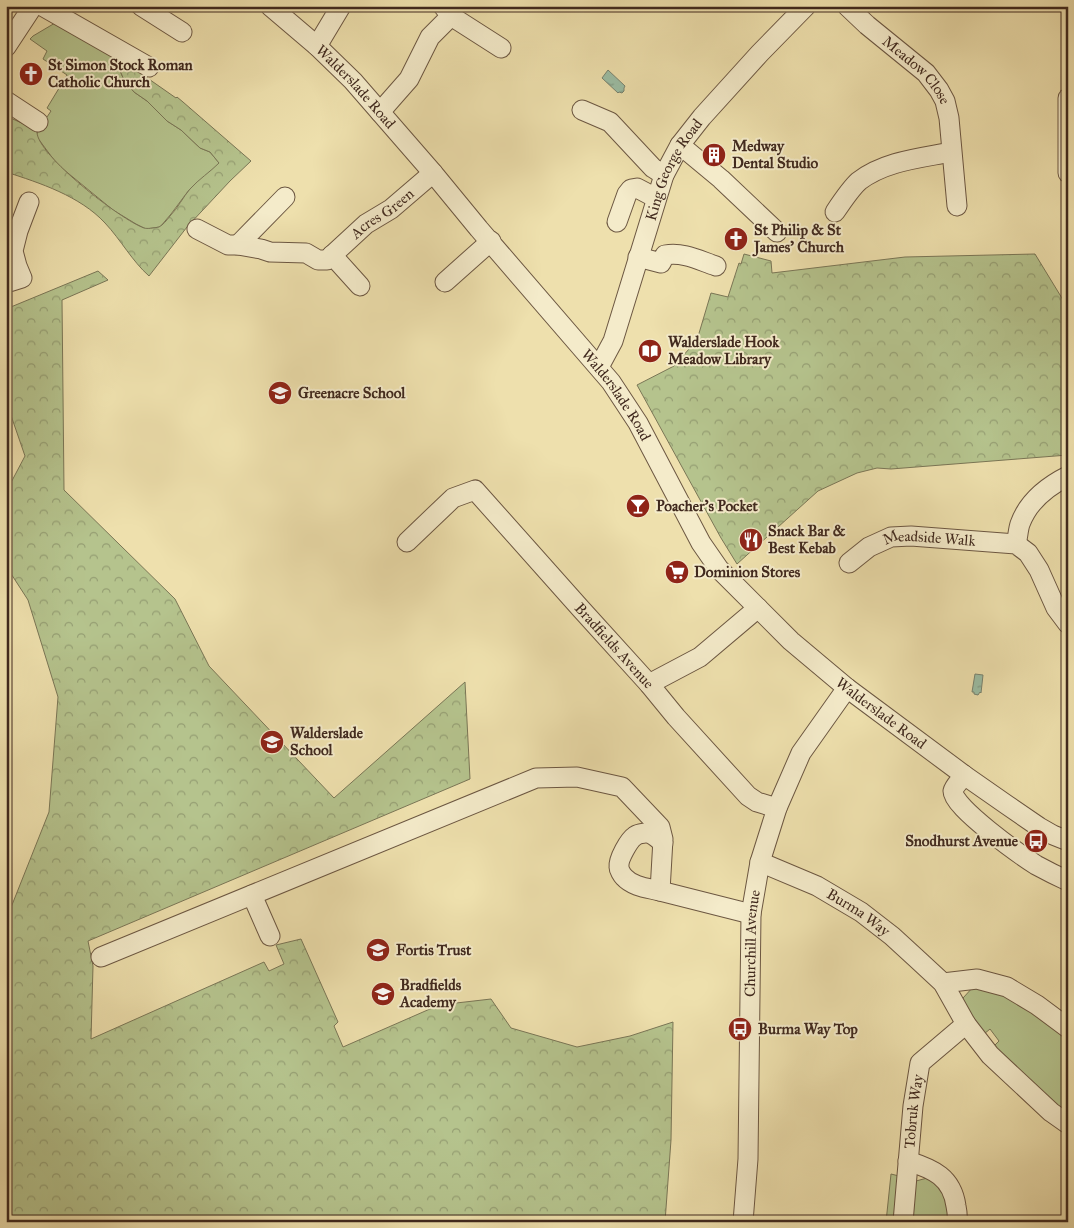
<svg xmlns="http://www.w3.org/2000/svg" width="1074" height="1228" viewBox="0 0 1074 1228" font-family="'IM FELL Great Primer',serif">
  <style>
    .green { fill: #b5c38d; stroke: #7a7656 }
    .forest { fill: url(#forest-crowns); stroke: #7a7656 }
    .water { fill: url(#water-ripples); stroke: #77826f }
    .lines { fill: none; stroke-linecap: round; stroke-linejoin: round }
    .minor-casing { stroke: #6c5742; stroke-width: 21 }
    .minor { stroke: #f4ebca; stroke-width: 19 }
    .labels { text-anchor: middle; stroke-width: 4; stroke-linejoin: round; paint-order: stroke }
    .poi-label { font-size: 15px; font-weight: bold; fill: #40291e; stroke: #f4ebca; text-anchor: start }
    .street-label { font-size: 15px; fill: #40291e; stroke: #f4ebca }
  </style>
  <defs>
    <pattern id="forest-crowns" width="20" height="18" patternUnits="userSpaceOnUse" patternTransform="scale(1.25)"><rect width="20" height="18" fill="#b5c38d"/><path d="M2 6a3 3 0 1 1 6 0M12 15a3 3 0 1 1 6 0" fill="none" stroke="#959e73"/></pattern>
    <pattern id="water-ripples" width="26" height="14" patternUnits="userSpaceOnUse" patternTransform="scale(1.25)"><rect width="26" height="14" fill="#9bbea5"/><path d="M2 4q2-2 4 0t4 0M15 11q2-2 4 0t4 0" fill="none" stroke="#809a86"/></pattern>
  </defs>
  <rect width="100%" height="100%" fill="#eee0ad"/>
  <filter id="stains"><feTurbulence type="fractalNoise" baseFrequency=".004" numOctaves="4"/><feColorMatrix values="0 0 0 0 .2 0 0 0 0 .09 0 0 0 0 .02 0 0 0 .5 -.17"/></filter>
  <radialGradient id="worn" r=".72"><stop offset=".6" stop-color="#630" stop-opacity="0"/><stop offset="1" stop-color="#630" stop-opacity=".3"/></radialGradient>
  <g class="green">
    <polygon points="55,23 113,54 124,80 134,92 147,101 167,121 181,130 200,148 210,152 220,164 189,190 171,214 160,227 146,229 136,224 113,210 63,169 54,160 37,137 37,132 51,111 47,108 67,75 43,59 47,51 30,39 33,36"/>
    <polygon points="974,986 994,987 1068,1036 1068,1118 993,1047 999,1041 990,1029 984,1034 965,1006 963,998"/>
    <polygon points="891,1174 903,1177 899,1222 886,1222"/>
    <polygon points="931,1177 941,1182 952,1222 908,1222 916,1181"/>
  </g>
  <g class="forest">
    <path d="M113 54 176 98 177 97 183 102 251 161 230 181 187 227 149 276C132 261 121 240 105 223 80 196 40 183 6 172V116L24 124 37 132C37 155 121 220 144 228 147 229 154 228 159 227 163 225 167 220 170 216 178 208 183 197 190 189 199 179 210 172 219 163L210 152 200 148 181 130 167 121 147 101 134 92 124 80Z"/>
    <polygon points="744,254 771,261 772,273 905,257 1035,254 1068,308 1068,455 891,469 877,468 857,473 818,491 737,564 721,538 637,385 674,366 697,340 711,293 728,297 739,263 741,264"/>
    <polygon points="98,271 108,280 62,300 64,490 175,599 209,666 334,798 465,682 470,779 88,941 93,966 91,1039 264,962 269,971 284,964 276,945 301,939 338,1022 334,1026 343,1047 439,1005 491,999 511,1028 577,1047 630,1036 673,1022 671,1140 665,1222 6,1222 6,920 49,812 58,697 28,600 6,566 6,492 25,456 6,401 6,309"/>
  </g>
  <g class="water">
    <polygon points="608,70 625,86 624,88 624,91 622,93 619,92 618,93 602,78"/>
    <polygon points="975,674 983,675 981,693 980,692 978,695 974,694 974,692 972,692"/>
  </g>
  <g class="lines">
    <g class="minor-casing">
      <g id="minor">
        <polyline points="42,6 149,67"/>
        <polyline points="141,6 182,32"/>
        <path id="s1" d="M270 6 317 46 353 81 433 173 479 229 611 382 638 423 701 543 719 569 791 641 847 688 964 775 1007 805 1039 827 1053 835 1068 841"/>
        <polyline points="443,6 451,16 501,48"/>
        <path id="s2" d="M847 6 867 25 926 73 939 90 945 101 949 118 957 206"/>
        <polyline points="317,46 341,6"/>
        <polyline points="6,47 33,6"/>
        <polyline points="1068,98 1068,173"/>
        <polyline points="6,101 38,122"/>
        <polyline points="582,110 610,122 653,168 664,175"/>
        <polyline points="380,112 409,79 430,37 451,16"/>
        <polyline points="680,145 721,179 777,232"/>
        <path d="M835 212C841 203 851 188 859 181 885 161 921 158 951 152"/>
        <polyline points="617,222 627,194 631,189 637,188 656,198"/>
        <path id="s3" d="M197 229 228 245H238L261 249 270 252 306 253 318 260H327L366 224 391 209 433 173"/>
        <polyline points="238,245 285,197"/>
        <polyline points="332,255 360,286"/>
        <path d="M638 257 661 263 665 255C684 252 698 260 716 266"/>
        <polyline points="445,282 491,241"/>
        <polyline points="6,283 22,278 17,266 13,251 18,231 29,202"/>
        <path id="s4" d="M599 367 613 341 664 175 680 145 702 117 760 53 806 6"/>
        <path id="s5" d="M407 542 453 498 475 490 581 609 649 684 676 717 748 796 757 802 777 808"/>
        <path d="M1016 544C1018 537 1018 530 1020 524 1028 502 1048 486 1068 476"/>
        <path id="s6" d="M849 563 869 547 891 537 911 536 1016 544 1028 553 1039 570 1056 608 1068 624"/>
        <polyline points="649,684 700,657 758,608"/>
        <path d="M964 775C961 780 954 786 953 791 952 807 1022 856 1036 865 1047 871 1057 876 1068 881"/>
        <path id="s7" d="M760 862 817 886 861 912 892 936 916 958 943 983 966 1024 990 1055 1051 1112 1068 1124"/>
        <path d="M660 891C648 888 633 887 624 877 622 875 619 870 619 867 618 859 629 840 635 836 637 834 644 833 646 833 653 833 658 839 663 843"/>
        <polyline points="252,895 270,936"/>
        <polyline points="101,957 536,778 577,777 622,787 660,827 663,839 660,891 751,914"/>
        <polyline points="943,983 977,979 1007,987 1037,1005 1068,1028"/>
        <path d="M908 1161C933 1169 952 1177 956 1206 957 1211 958 1216 957 1222"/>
        <path id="s8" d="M743 1222 748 1159 751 914 760 862 777 808 801 753 847 688"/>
        <path id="s9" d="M903 1222 913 1106 920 1063 966 1024"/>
      </g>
    </g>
    <use href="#minor" class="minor"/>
  </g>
  <defs>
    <g id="church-disc" transform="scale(1.25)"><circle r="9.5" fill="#8f2418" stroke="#f4ebca"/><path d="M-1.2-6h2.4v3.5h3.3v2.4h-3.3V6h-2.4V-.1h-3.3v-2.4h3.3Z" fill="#fff"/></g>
    <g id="building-disc" transform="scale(1.25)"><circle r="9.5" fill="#8f2418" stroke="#f4ebca"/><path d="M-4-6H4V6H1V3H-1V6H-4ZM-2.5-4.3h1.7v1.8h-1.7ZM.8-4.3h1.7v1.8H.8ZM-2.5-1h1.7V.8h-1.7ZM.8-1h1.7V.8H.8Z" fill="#fff"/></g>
    <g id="library-disc" transform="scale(1.25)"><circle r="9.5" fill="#8f2418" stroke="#f4ebca"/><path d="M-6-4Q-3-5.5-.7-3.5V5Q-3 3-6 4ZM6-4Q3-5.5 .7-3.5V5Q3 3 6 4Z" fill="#fff"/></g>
    <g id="school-disc" transform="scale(1.25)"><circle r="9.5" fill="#8f2418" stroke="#f4ebca"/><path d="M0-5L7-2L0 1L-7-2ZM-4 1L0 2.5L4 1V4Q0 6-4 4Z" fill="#fff"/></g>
    <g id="bar-disc" transform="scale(1.25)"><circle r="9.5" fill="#8f2418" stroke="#f4ebca"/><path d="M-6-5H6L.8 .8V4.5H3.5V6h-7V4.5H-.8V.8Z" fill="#fff"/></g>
    <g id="restaurant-disc" transform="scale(1.25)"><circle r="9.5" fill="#8f2418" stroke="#f4ebca"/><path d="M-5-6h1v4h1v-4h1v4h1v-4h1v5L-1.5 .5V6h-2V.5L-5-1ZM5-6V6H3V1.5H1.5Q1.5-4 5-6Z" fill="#fff"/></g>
    <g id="supermarket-disc" transform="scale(1.25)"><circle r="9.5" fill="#8f2418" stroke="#f4ebca"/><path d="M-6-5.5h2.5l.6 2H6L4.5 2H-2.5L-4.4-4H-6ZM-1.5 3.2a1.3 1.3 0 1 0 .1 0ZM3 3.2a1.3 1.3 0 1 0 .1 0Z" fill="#fff"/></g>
    <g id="bus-disc" transform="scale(1.25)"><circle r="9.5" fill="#8f2418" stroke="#f4ebca"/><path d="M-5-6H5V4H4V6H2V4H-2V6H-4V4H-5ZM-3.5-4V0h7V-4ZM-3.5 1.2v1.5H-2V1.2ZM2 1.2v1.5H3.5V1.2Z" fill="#fff"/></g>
  </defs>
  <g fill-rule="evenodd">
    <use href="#church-disc" x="31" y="74"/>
    <use href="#building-disc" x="714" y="155"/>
    <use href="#church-disc" x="736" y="239"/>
    <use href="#library-disc" x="650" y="351"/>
    <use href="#school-disc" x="280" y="393"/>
    <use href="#bar-disc" x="638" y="506"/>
    <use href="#restaurant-disc" x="751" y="540"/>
    <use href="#supermarket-disc" x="677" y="572"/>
    <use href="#school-disc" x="272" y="742"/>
    <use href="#bus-disc" x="1036" y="841"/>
    <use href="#school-disc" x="378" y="950"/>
    <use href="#school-disc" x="383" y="994"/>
    <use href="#bus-disc" x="740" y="1029"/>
  </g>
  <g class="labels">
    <g class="poi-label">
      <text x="48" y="70">St Simon Stock Roman<tspan x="48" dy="17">Catholic Church</tspan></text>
      <text x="732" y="151">Medway<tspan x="732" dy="17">Dental Studio</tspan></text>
      <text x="754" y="235">St Philip &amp; St<tspan x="754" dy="17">James' Church</tspan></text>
      <text x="668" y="347">Walderslade Hook<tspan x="668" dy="17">Meadow Library</tspan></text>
      <text x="298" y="398">Greenacre School</text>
      <text x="656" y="511">Poacher's Pocket</text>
      <text x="768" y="536">Snack Bar &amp;<tspan x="768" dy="17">Best Kebab</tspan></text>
      <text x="694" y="577">Dominion Stores</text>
      <text x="290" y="738">Walderslade<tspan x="290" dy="17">School</tspan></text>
      <text x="1018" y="846" text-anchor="end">Snodhurst Avenue</text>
      <text x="396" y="955">Fortis Trust</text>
      <text x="400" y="990">Bradfields<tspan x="400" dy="17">Academy</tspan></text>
      <text x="758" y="1034">Burma Way Top</text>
    </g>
    <g class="street-label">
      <text dy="5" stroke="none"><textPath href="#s2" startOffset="95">Meadow Close</textPath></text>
      <text dy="5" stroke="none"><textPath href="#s1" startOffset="118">Walderslade Road</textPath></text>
      <text dy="5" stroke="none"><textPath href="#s4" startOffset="212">King George Road</textPath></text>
      <text dy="5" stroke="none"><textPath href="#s3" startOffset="209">Acres Green</textPath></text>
      <text dy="5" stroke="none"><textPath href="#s1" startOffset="522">Walderslade Road</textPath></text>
      <text dy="5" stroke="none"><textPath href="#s6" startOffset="88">Meadside Walk</textPath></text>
      <text dy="5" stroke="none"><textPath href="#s5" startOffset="296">Bradfields Avenue</textPath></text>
      <text dy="5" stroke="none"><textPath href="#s1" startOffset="942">Walderslade Road</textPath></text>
      <text dy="5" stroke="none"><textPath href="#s7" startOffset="111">Burma Way</textPath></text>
      <text dy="5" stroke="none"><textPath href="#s8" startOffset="279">Churchill Avenue</textPath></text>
      <text dy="5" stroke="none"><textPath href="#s9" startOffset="111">Tobruk Way</textPath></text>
    </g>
  </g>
  <rect width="1074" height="1228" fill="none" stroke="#eee0ad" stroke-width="25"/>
  <rect x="8" y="8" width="1059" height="1213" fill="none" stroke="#40291e" stroke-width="2.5"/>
  <rect x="12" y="12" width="1049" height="1203" fill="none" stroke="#40291e"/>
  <rect width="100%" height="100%" filter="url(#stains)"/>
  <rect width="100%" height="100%" fill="url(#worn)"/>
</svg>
